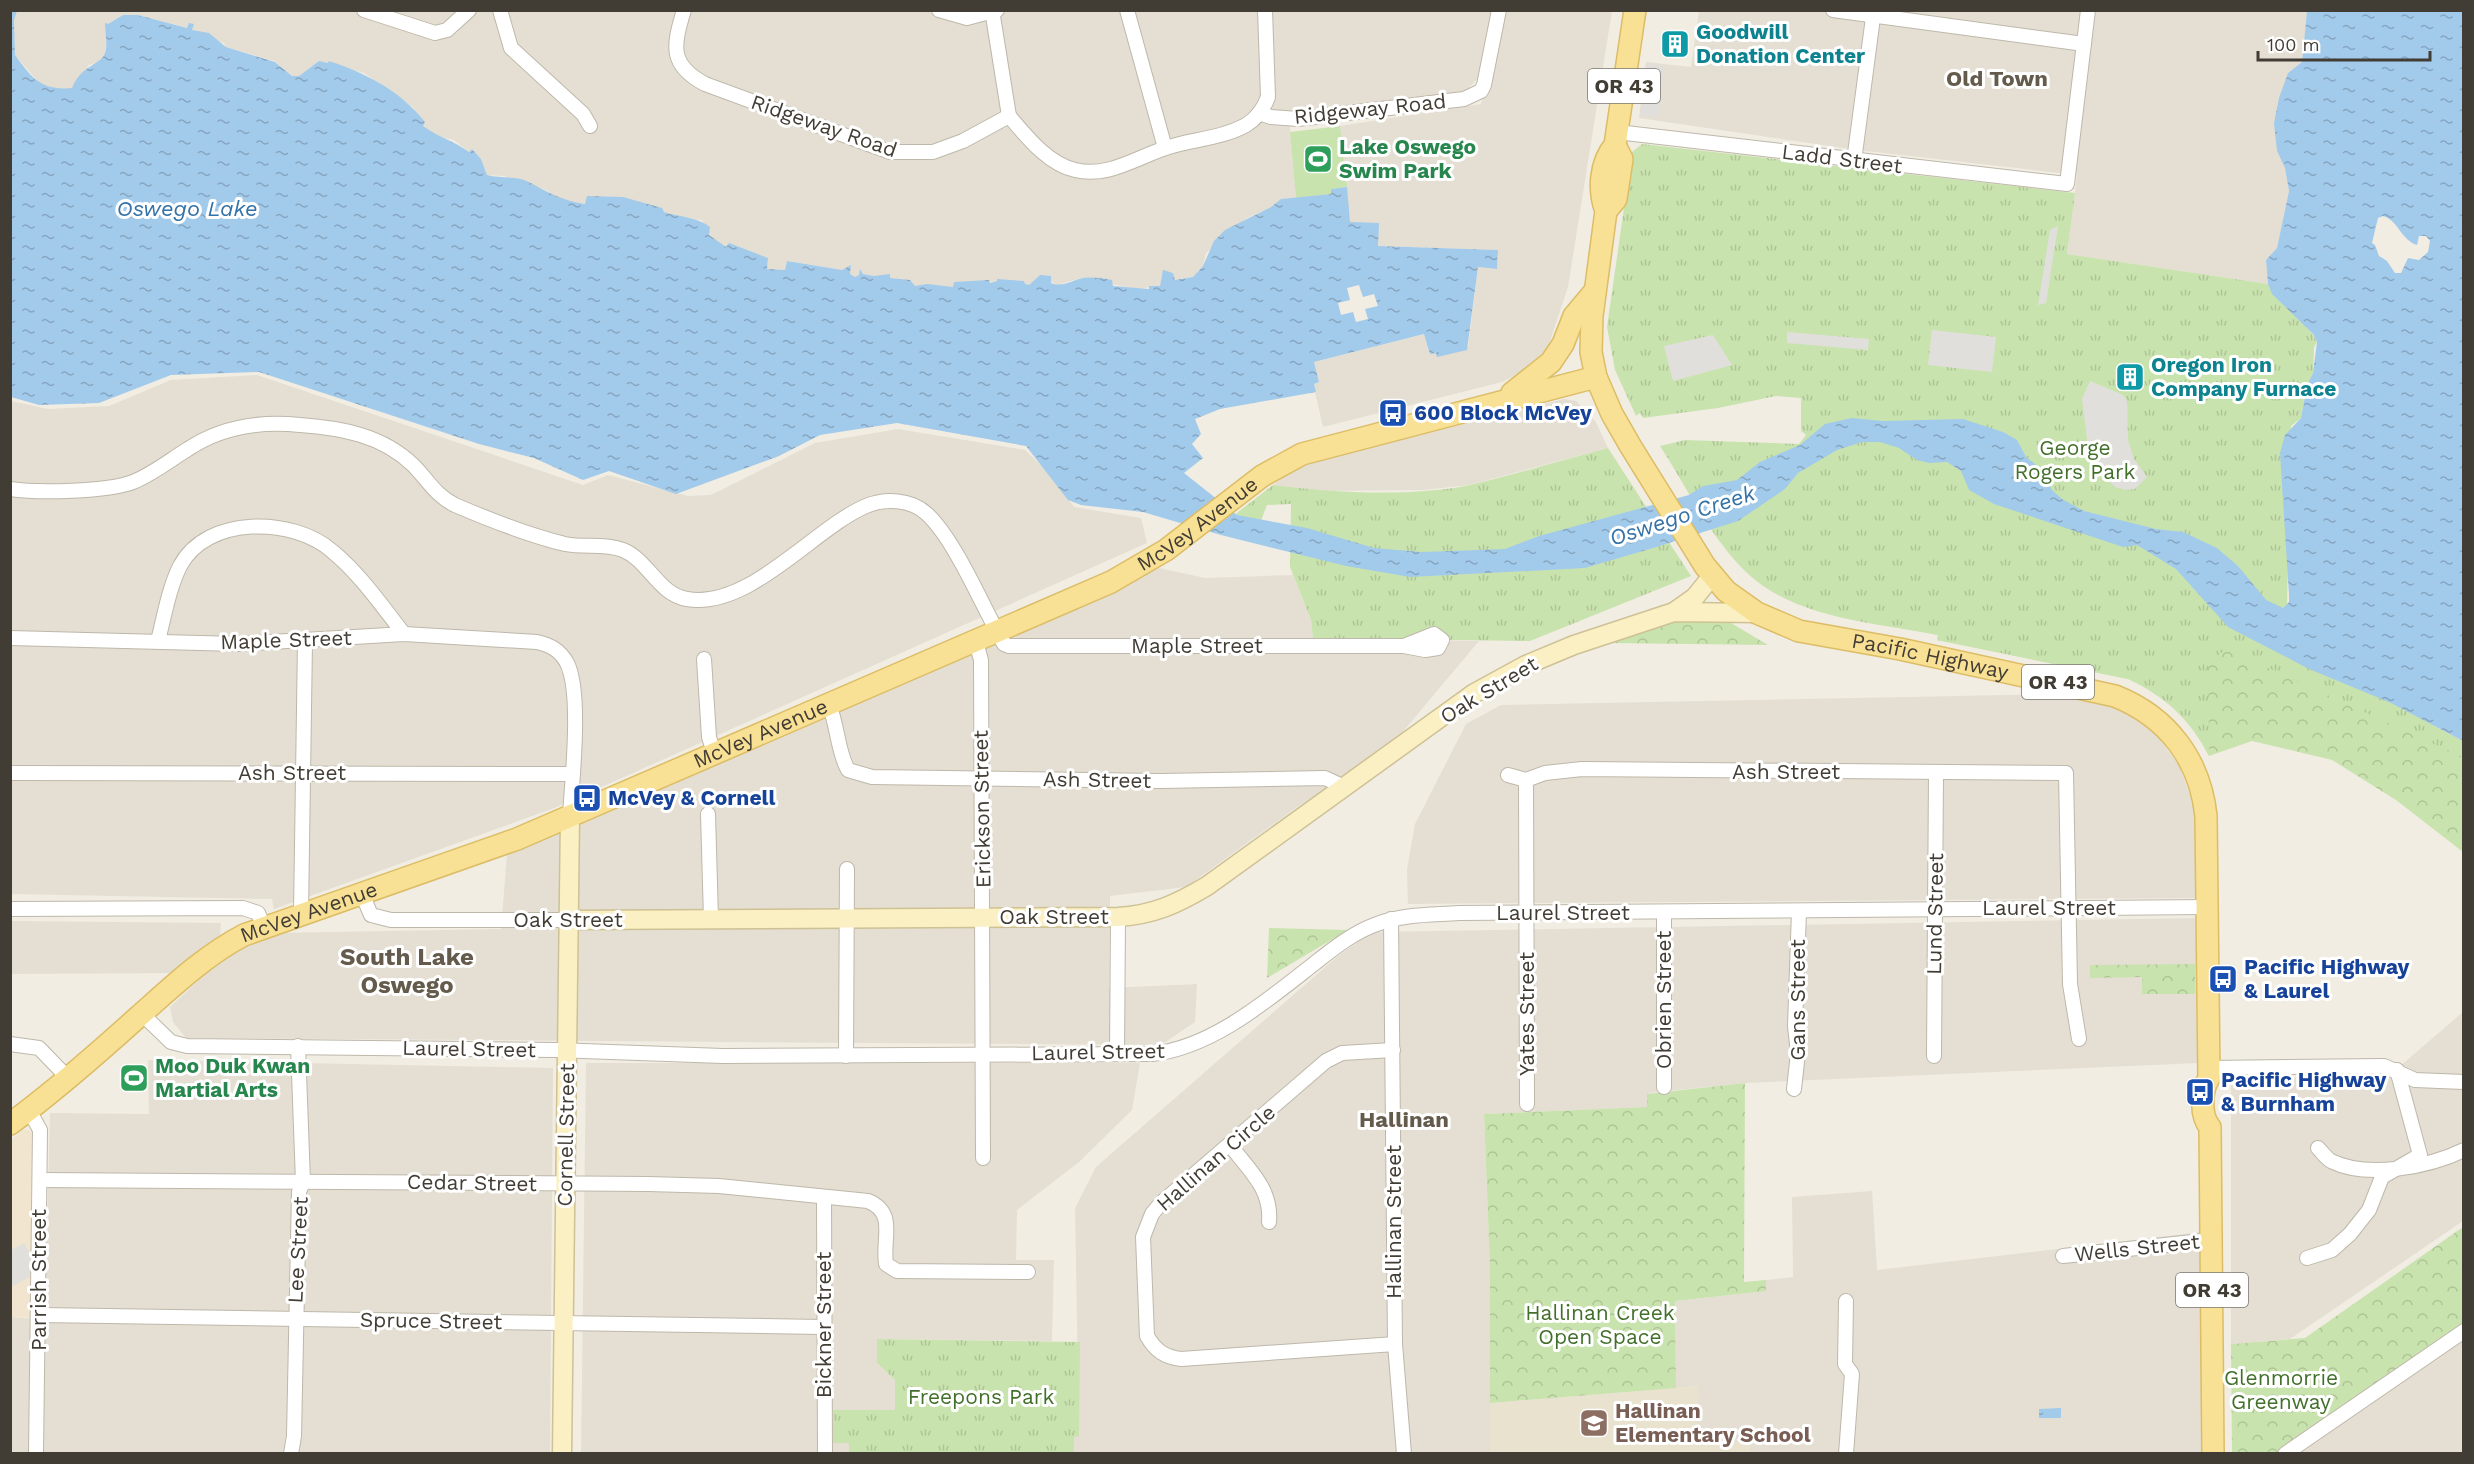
<svg xmlns="http://www.w3.org/2000/svg" width="2474" height="1464" viewBox="0 0 2474 1464" font-family="'Work Sans',sans-serif">
  <style>
    .residential { fill: #e4dfd2 }
    .commercial { fill: #f2e5cf }
    .education { fill: #e9e2ce }
    .grass { fill: #c9e3ae }
    .forest { fill: url(#forest-crowns) }
    .park { fill: url(#park-tufts) }
    .parking { fill: #e1dfdc }
    .water { fill: url(#water-ripples); fill-rule: evenodd }
    .pier { fill: #f1ede3 }
    .lines { fill: none; stroke-linecap: round; stroke-linejoin: round }
    .street-casing { stroke: #beb8aa; stroke-width: 16 }
    .secondary-casing { stroke: #cec195; stroke-width: 21 }
    .primary-casing { stroke: #dcbd66; stroke-width: 24 }
    .street { stroke: #fff; stroke-width: 14 }
    .secondary { stroke: #fbf0c3; stroke-width: 18 }
    .primary { stroke: #f8e095; stroke-width: 21 }
    .labels { text-anchor: middle; stroke-width: 6; stroke-linejoin: round; paint-order: stroke }
    .shield { fill: #fff; stroke: #7b7771; stroke-width: 1.5 }
    .shield-label { font-size: 20px; font-weight: bold; fill: #423d34 }
    .culture-label { font-size: 21px; font-weight: bold; fill: #0d838f; stroke: #fff; text-anchor: start }
    .street-label { font-size: 21px; fill: #423d34; stroke: #fff }
    .leisure-label { font-size: 21px; font-weight: bold; fill: #27864d; stroke: #fff; text-anchor: start }
    .transit-label { font-size: 21px; font-weight: bold; fill: #164399; stroke: #fff; text-anchor: start }
    .park-label { font-size: 21px; fill: #42702b; stroke: #fff }
    .education-label { font-size: 21px; font-weight: bold; fill: #785e54; stroke: #fff; text-anchor: start }
    .neighbourhood-label { font-size: 22px; font-weight: bold; fill: #645b4c; stroke: #fff }
    .water-label { font-size: 22px; font-style: italic; fill: #3472a7; stroke: #fff }
    .quarter-label { font-size: 24px; font-weight: bold; fill: #645b4c; stroke: #fff }
  </style>
  <defs>
    <pattern id="forest-crowns" width="20" height="18" patternUnits="userSpaceOnUse" patternTransform="scale(1.5)"><rect width="20" height="18" fill="#c9e3ae"/><path d="M2 6a3 3 0 1 1 6 0M12 15a3 3 0 1 1 6 0" fill="none" stroke="#aec496"/></pattern>
    <pattern id="park-tufts" width="24" height="20" patternUnits="userSpaceOnUse" patternTransform="scale(1.5)"><rect width="24" height="20" fill="#c9e3ae"/><path d="M3 7l-1-3M5 7V3M7 7l1-3M15 17l-1-3M17 17v-4M19 17l1-3" fill="none" stroke="#aec496"/></pattern>
    <pattern id="water-ripples" width="26" height="14" patternUnits="userSpaceOnUse" patternTransform="scale(1.5)"><rect width="26" height="14" fill="#a2caeb"/><path d="M2 4q2-2 4 0t4 0M15 11q2-2 4 0t4 0" fill="none" stroke="#86a5bf"/></pattern>
  </defs>
  <rect width="100%" height="100%" fill="#f1ede3"/>
  <g class="residential">
    <polygon points="17,10 1493,11 1478,78 1464,93 1289,115 1296,198 1281,199 1271,207 1247,218 1206,253 1203,266 1193,277 1175,280 1173,273 1163,271 1160,286 1136,289 1081,278 1057,285 1040,275 1029,285 1025,285 1024,281 997,281 953,287 915,286 910,281 890,278 890,275 874,276 863,274 855,277 850,274 851,266 842,270 787,261 785,270 767,269 768,258 726,247 712,239 702,220 686,219 664,212 563,201 546,190 504,176 487,175 481,159 472,149 469,152 454,140 436,136 423,126 413,107 364,73 319,61 299,76 292,76 275,61 226,47 224,43 192,30 189,23 188,28 138,15 123,15 108,24 105,53 98,62 89,65 72,88 58,90 41,85 15,55 14,20"/>
    <polygon points="1505,11 1612,11 1568,287 1548,347 1533,366 1502,382 1323,427 1315,392 1314,384 1319,382 1314,362 1425,334 1430,354 1468,347 1478,267 1497,269 1498,250 1378,246 1350,222 1340,126 1481,104 1494,66"/>
    <polygon points="1699,11 2307,11 2302,62 2288,73 2277,151 2285,168 2289,191 2277,248 2266,260 2268,284 2067,254 2077,175 1857,150 1639,118 1646,62 1691,67"/>
    <polygon points="257,375 583,485 608,475 688,496 711,495 815,443 898,429 1025,450 1046,470 1074,507 1141,518 1147,543 557,807 274,909 272,899 11,894 11,401 48,409 109,406 171,380"/>
    <polygon points="1564,399 1576,401 1596,422 1608,448 1469,485 1424,490 1317,491 1273,485 1298,466"/>
    <polygon points="1159,568 1205,578 1293,575 1311,620 1313,638 1479,641 1390,747 1297,807 1186,887 1110,896 1109,988 1197,984 1195,1022 1161,1045 186,1038 173,1022 170,1007 220,960 273,933 501,929 507,854 1018,632"/>
    <polygon points="2065,694 2116,706 2154,732 2179,765 2194,807 2198,898 1408,904 1407,869 1415,824 1466,724 1501,705"/>
    <polygon points="2201,918 2198,1063 1745,1083 1649,1093 1647,1107 1484,1114 1490,1268 1490,1453 1074,1454 1074,1436 1079,1436 1075,1208 1096,1167 1338,956 1372,932"/>
    <polygon points="10,921 221,923 220,936 182,973 11,974"/>
    <polygon points="2463,1012 2463,1221 2290,1339 2231,1344 2231,1077 2385,1079"/>
    <polygon points="148,1060 553,1068 550,1453 11,1454 11,1317 45,1320 50,1113 149,1114"/>
    <polygon points="586,1063 1140,1063 1132,1110 1079,1162 1017,1210 1016,1260 1054,1260 1052,1341 877,1339 877,1363 895,1380 895,1410 834,1443 849,1443 849,1453 581,1454"/>
    <polygon points="1872,1191 1877,1270 2202,1232 2207,1453 1750,1454 1750,1442 1698,1442 1698,1386 1676,1388 1675,1301 1766,1291 1766,1280 1793,1277 1792,1197"/>
    <polygon points="2463,1323 2463,1453 2277,1454 2360,1395"/>
  </g>
  <polygon class="commercial" points="23,1130 30,1130 34,1134 33,1318 11,1317 11,1140"/>
  <polygon class="education" points="1698,1386 1698,1442 1750,1442 1750,1454 1490,1454 1490,1403"/>
  <polygon class="grass" points="1340,126 1347,187 1332,189 1332,194 1296,198 1290,132"/>
  <g class="forest">
    <path d="M1785 489 2391 703 2463 741V852L2396 800 2332 760 2252 741 2209 756C2191 720 2164 695 2128 679L1937 640 1938 635C1847 617 1766 617 1713 529Z"/>
    <polygon points="1721,617 1768,645 1610,643 1677,618"/>
    <polygon points="1269,928 1348,930 1267,978"/>
    <polygon points="2195,964 2195,994 2142,994 2142,977 2090,978 2090,965"/>
    <polygon points="1745,1083 1744,1282 1766,1280 1766,1291 1675,1301 1676,1388 1490,1403 1490,1268 1484,1114 1647,1107 1647,1094"/>
    <polygon points="2463,1227 2463,1323 2277,1453 2232,1453 2231,1344 2305,1338"/>
  </g>
  <g class="park">
    <path d="M1642 144 2075 193 2067 254 2268 284C2279 308 2306 319 2317 342L2314 347 2313 373 2307 385 2301 418 2291 426 2287 607 2463 750V760L2456 754 2238 654 2230 647 2208 662 2209 756C2191 720 2164 695 2128 679L1937 640 1938 635C1872 622 1791 619 1742 568 1708 533 1686 486 1660 446L1685 440 1799 444 1806 435 1801 431V398L1776 396 1718 408 1643 418 1640 413 1636 416 1615 370 1607 327 1632 152Z"/>
    <path d="M1608 448 1691 576 1530 641 1313 638 1311 620 1290 567 1291 504 1267 505 1257 531 1224 523 1273 485C1332 493 1412 497 1470 485 1517 474 1562 460 1608 448Z"/>
    <polygon points="877,1339 1080,1342 1079,1436 1074,1437 1074,1453 849,1453 849,1443 833,1443 833,1410 895,1410 895,1380 877,1363"/>
  </g>
  <g class="parking">
    <polygon points="1647,64 1665,66 1658,117 1640,115"/>
    <polygon points="2058,226 2046,303 2038,305 2050,230"/>
    <polygon points="1932,330 1996,337 1992,372 1928,365"/>
    <polygon points="1787,332 1869,339 1868,350 1787,343"/>
    <polygon points="1713,335 1732,365 1673,381 1664,346"/>
    <polygon points="2090,381 2123,395 2127,401 2128,440 2134,459 2147,477 2135,489 2126,490 2115,487 2105,477 2088,447 2082,399"/>
    <polygon points="24,1243 29,1251 30,1277 11,1287 11,1250"/>
  </g>
  <g class="water">
    <path d="M10 11H17L14 20 15 55C32 78 41 91 72 88 81 65 101 65 105 53 108 45 105 31 105 23L108 24 123 15H138L187 28 189 23 194 24 192 30 209 33 226 47 275 62 292 76H299L319 61 328 63 329 61C365 73 400 90 425 122L423 126C438 137 454 141 469 152L472 149 481 159 487 175C500 179 516 175 529 182 547 192 563 201 585 204L587 196 623 197 662 208 664 212C679 217 698 217 710 227L709 235 726 247 729 243 768 258 767 269 785 270 787 261 842 270 851 265 850 274 855 277 859 275 860 269 863 274 874 276 890 274V278L910 280 915 286 927 284 953 287 954 282 989 280 990 283 997 281V279L1024 281 1025 284 1029 285 1040 275 1051 276V283C1061 287 1070 282 1079 279 1089 276 1102 278 1112 280L1113 286 1149 289V286H1160L1163 270 1173 273 1175 280 1193 277 1203 266 1214 241 1225 230 1271 207 1281 199 1331 194V189L1347 187 1350 222 1379 223 1378 246 1498 250 1497 269 1478 267 1467 350 1437 357 1436 353 1430 354 1424 334 1314 362 1319 382 1314 384 1316 392 1220 409 1195 419 1201 434 1192 444 1203 458 1184 473 1237 515 1307 528 1374 548 1422 552 1505 549 1539 536 1689 495 1703 486 1737 480 1760 462 1800 445 1825 424 1852 418 1883 421 1963 419 2003 432 2017 440 2026 457 2040 468 2052 490 2062 499 2084 511 2156 529 2183 532 2217 548 2238 566 2266 600 2283 608 2289 602V595L2280 453 2285 435 2301 418 2307 385 2313 373 2317 342 2313 334 2272 294 2268 284 2266 260 2277 248 2289 191 2285 168 2277 151 2274 123 2279 98 2288 73 2302 62 2307 11H2463V741L2391 703 2309 669 2228 627 2176 569 2137 545 2123 547 1994 504 1969 490 1961 471 1947 462 1929 463 1917 460 1899 448 1880 442H1862L1837 450 1798 473 1785 489 1738 521 1653 548 1585 568 1410 577 1346 566 1221 535 1143 512 1081 505 1068 500 1026 446 897 423 820 435 779 456 676 494 609 471 583 480 534 458 479 444 259 372 171 375 99 403 39 405 11 397ZM2383 216C2398 220 2401 240 2417 245L2419 236H2426L2430 241 2428 252 2419 260 2408 258 2401 273H2395L2387 261 2379 256 2375 245 2372 243 2378 218Z"/>
    <polygon points="2061,1408 2061,1418 2039,1418 2039,1409"/>
  </g>
  <polygon class="pier" points="1359,285 1363,297 1374,294 1378,306 1365,309 1368,319 1356,322 1353,312 1341,315 1338,303 1350,300 1347,288"/>
  <g class="lines">
    <g class="street-casing">
      <g id="street">
        <polyline points="364,10 435,33 447,30 469,10"/>
        <polyline points="500,10 511,48 583,114 590,126"/>
        <path d="M684 10C673 46 669 65 705 84L890 152H933L963 141 1009 116"/>
        <polyline points="939,10 967,18 997,10"/>
        <polyline points="992,10 1009,116"/>
        <polyline points="1127,10 1165,148"/>
        <polyline points="1833,10 2084,44"/>
        <polyline points="1259,113 1271,117 1298,119 1464,99 1481,91 1484,85 1499,10"/>
        <path d="M1009 116C1027 137 1048 164 1075 170 1111 179 1142 153 1176 145 1199 139 1224 137 1246 125 1256 119 1264 108 1268 97L1265 10"/>
        <polyline points="1617,132 2067,184 2088,10"/>
        <polyline points="1854,161 1874,10"/>
        <path d="M10 489C38 493 107 492 133 482 153 474 170 460 188 449 221 427 260 421 300 425 341 428 382 435 413 465 427 479 436 496 455 505 490 520 528 535 565 544 584 548 605 543 623 550 648 560 659 595 687 599 749 610 814 528 866 506 885 498 911 499 927 514 956 541 983 608 1004 644L1009 646H1404L1425 650 1438 648 1442 640 1434 634 1404 646"/>
        <path d="M10 638 238 644 404 634 537 642C550 645 560 650 567 663 582 693 572 780 570 816"/>
        <path d="M158 641C164 617 169 588 180 566 207 515 293 517 332 551 360 574 382 606 404 634"/>
        <polyline points="976,642 981,660 983,1158"/>
        <polyline points="704,659 709,737 714,753"/>
        <path d="M829 705C838 726 837 750 848 770L872 777 1161 781 1325 778 1344 787"/>
        <polyline points="10,773 573,774"/>
        <polyline points="1508,775 1526,780 1545,773 1582,769 2066,773 2070,984 2079,1039"/>
        <polyline points="1526,780 1527,1104"/>
        <polyline points="708,814 711,919"/>
        <polyline points="362,894 371,915 391,920 569,920"/>
        <polyline points="10,909 243,908 258,913 264,927"/>
        <polyline points="1664,912 1664,1087"/>
        <polyline points="301,914 305,641"/>
        <polyline points="1391,919 1395,1344 1404,1454"/>
        <path d="M142 1014 171 1042 187 1046 555 1050 723 1056 1152 1054C1212 1048 1269 999 1315 963 1334 948 1354 932 1377 924 1403 914 1431 915 1459 913L2208 907"/>
        <polyline points="10,1044 39,1048 69,1079"/>
        <path d="M1393 1050 1342 1053 1326 1061 1161 1203 1152 1214 1143 1237 1147 1336C1155 1350 1164 1357 1181 1359L1395 1344"/>
        <polyline points="1117,1054 1118,917"/>
        <polyline points="846,1056 847,869"/>
        <polyline points="1934,1056 1936,773"/>
        <polyline points="2209,1068 2384,1066 2415,1080 2464,1082"/>
        <polyline points="1794,1089 1798,1053 1795,1026 1799,911"/>
        <polyline points="29,1110 40,1130 36,1454"/>
        <path d="M1230 1145C1249 1170 1272 1189 1269 1222"/>
        <path d="M2318 1148C2322 1152 2326 1158 2331 1161 2367 1179 2429 1167 2464 1150"/>
        <path d="M40 1180 648 1184 719 1186 868 1201C897 1213 882 1238 886 1264L897 1271 1028 1272"/>
        <polyline points="824,1197 825,1454"/>
        <polyline points="2063,1256 2211,1240"/>
        <polyline points="2307,1258 2332,1250 2350,1234 2369,1210 2382,1177 2420,1155 2397,1070"/>
        <polyline points="40,1315 823,1327"/>
        <polyline points="291,1454 294,1436 299,1192 303,1182 298,1046"/>
        <polyline points="1846,1454 1852,1374 1845,1364 1846,1301"/>
        <polyline points="2285,1454 2464,1331"/>
      </g>
    </g>
    <g class="secondary-casing">
      <g id="secondary">
        <polyline points="1674,612 1695,597 1712,576"/>
        <path d="M569 920 1118 917C1153 915 1177 904 1207 886L1473 694 1526 665 1574 645 1674 612 1757 613"/>
        <polyline points="562,1454 570,816"/>
      </g>
    </g>
    <g class="primary-casing">
      <g id="primary">
        <path id="s1" d="M1635 10 1615 145C1600 163 1598 190 1606 211L1592 316 1591 352 1596 377 1612 414 1631 447 1705 566 1726 591 1757 613 1799 631 1900 649 2115 696C2168 717 2200 760 2206 816L2209 1078C2201 1090 2200 1116 2210 1127L2213 1454"/>
        <polyline points="1606,211 1616,199 1622,159 1615,145"/>
        <polyline points="1512,393 1551,362 1563,344 1574,316 1595,291"/>
        <path id="s2" d="M10 1124C55 1091 97 1054 138 1017 172 987 204 956 244 935L517 839 1111 582 1166 550 1262 476 1302 454 1596 377"/>
      </g>
    </g>
    <use href="#street" class="street"/>
    <use href="#secondary" class="secondary"/>
    <use href="#primary" class="primary"/>
  </g>
  <defs>
    <g id="building-square" transform="scale(1.5)"><rect x="-9" y="-9" width="18" height="18" rx="4" fill="#0f9aa8" stroke="#fff"/><path d="M-4-6H4V6H1V3H-1V6H-4ZM-2.5-4.3h1.7v1.8h-1.7ZM.8-4.3h1.7v1.8H.8ZM-2.5-1h1.7V.8h-1.7ZM.8-1h1.7V.8H.8Z" fill="#fff"/></g>
    <g id="stadium-square" transform="scale(1.5)"><rect x="-9" y="-9" width="18" height="18" rx="4" fill="#2e9e5b" stroke="#fff"/><path d="M0-5a6.5 5 0 1 0 0 10a6.5 5 0 1 0 0-10ZM-3.5-1.8h7v3.6h-7Z" fill="#fff"/></g>
    <g id="bus-square" transform="scale(1.5)"><rect x="-9" y="-9" width="18" height="18" rx="4" fill="#1a4fb4" stroke="#fff"/><path d="M-5-6H5V4H4V6H2V4H-2V6H-4V4H-5ZM-3.5-4V0h7V-4ZM-3.5 1.2v1.5H-2V1.2ZM2 1.2v1.5H3.5V1.2Z" fill="#fff"/></g>
    <g id="school-square" transform="scale(1.5)"><rect x="-9" y="-9" width="18" height="18" rx="4" fill="#8d6e63" stroke="#fff"/><path d="M0-5L7-2L0 1L-7-2ZM-4 1L0 2.5L4 1V4Q0 6-4 4Z" fill="#fff"/></g>
  </defs>
  <g fill-rule="evenodd">
    <use href="#building-square" x="1675" y="44"/>
    <use href="#stadium-square" x="1318" y="159"/>
    <use href="#building-square" x="2130" y="377"/>
    <use href="#bus-square" x="1393" y="413"/>
    <use href="#bus-square" x="587" y="798"/>
    <use href="#bus-square" x="2223" y="979"/>
    <use href="#stadium-square" x="134" y="1078"/>
    <use href="#bus-square" x="2200" y="1092"/>
    <use href="#school-square" x="1594" y="1423"/>
  </g>
  <g class="labels">
    <g class="shield">
      <rect x="1588" y="69" width="72" height="34" rx="4.5"/>
      <rect x="2022" y="665" width="72" height="34" rx="4.5"/>
      <rect x="2176" y="1273" width="72" height="34" rx="4.5"/>
    </g>
    <g class="shield-label">
      <text x="1624" y="93">OR 43</text>
      <text x="2058" y="689">OR 43</text>
      <text x="2212" y="1297">OR 43</text>
    </g>
    <g class="culture-label">
      <text x="1696" y="39">Goodwill<tspan x="1696" dy="24">Donation Center</tspan></text>
      <text x="2151" y="372">Oregon Iron<tspan x="2151" dy="24">Company Furnace</tspan></text>
    </g>
    <g class="street-label">
      <text transform="translate(1370 109) rotate(-6)" y="7">Ridgeway Road</text>
      <text transform="translate(824 126) rotate(19)" y="7">Ridgeway Road</text>
      <text transform="translate(1842 159) rotate(7)" y="7">Ladd Street</text>
      <text dy="7" stroke="none"><textPath href="#s2" startOffset="1342">McVey Avenue</textPath></text>
      <text transform="translate(286 640) rotate(-2)" y="7">Maple Street</text>
      <text x="1197" y="653">Maple Street</text>
      <text dy="7" stroke="none"><textPath href="#s1" startOffset="842">Pacific Highway</textPath></text>
      <text transform="translate(1489 690) rotate(-31)" y="7">Oak Street</text>
      <text dy="7" stroke="none"><textPath href="#s2" startOffset="856">McVey Avenue</textPath></text>
      <text x="1786" y="779">Ash Street</text>
      <text x="292" y="780">Ash Street</text>
      <text transform="translate(1097 780) rotate(1)" y="7">Ash Street</text>
      <text transform="translate(982 809) rotate(-91)" y="7">Erickson Street</text>
      <text x="2049" y="915">Laurel Street</text>
      <text x="1563" y="920">Laurel Street</text>
      <text dy="7" stroke="none"><textPath href="#s2" startOffset="370">McVey Avenue</textPath></text>
      <text transform="translate(1935 914) rotate(-89)" y="7">Lund Street</text>
      <text x="1054" y="924">Oak Street</text>
      <text x="568" y="927">Oak Street</text>
      <text transform="translate(1664 1000) rotate(-90)" y="7">Obrien Street</text>
      <text transform="translate(1798 1000) rotate(-90)" y="7">Gans Street</text>
      <text transform="translate(1527 1014) rotate(-90)" y="7">Yates Street</text>
      <text transform="translate(469 1049) rotate(1)" y="7">Laurel Street</text>
      <text transform="translate(1098 1052) rotate(-1)" y="7">Laurel Street</text>
      <text transform="translate(566 1135) rotate(-89)" y="7">Cornell Street</text>
      <text transform="translate(1216 1158) rotate(-41)" y="7">Hallinan Circle</text>
      <text transform="translate(472 1183) rotate(1)" y="7">Cedar Street</text>
      <text transform="translate(1394 1222) rotate(-90)" y="7">Hallinan Street</text>
      <text transform="translate(2137 1248) rotate(-6)" y="7">Wells Street</text>
      <text transform="translate(298 1250) rotate(-87)" y="7">Lee Street</text>
      <text transform="translate(39 1280) rotate(-90)" y="7">Parrish Street</text>
      <text transform="translate(431 1321) rotate(1)" y="7">Spruce Street</text>
      <text transform="translate(824 1325) rotate(-90)" y="7">Bickner Street</text>
    </g>
    <g class="leisure-label">
      <text x="1339" y="154">Lake Oswego<tspan x="1339" dy="24">Swim Park</tspan></text>
      <text x="155" y="1073">Moo Duk Kwan<tspan x="155" dy="24">Martial Arts</tspan></text>
    </g>
    <g class="transit-label">
      <text x="1414" y="420">600 Block McVey</text>
      <text x="608" y="805">McVey &amp; Cornell</text>
      <text x="2244" y="974">Pacific Highway<tspan x="2244" dy="24">&amp; Laurel</tspan></text>
      <text x="2221" y="1087">Pacific Highway<tspan x="2221" dy="24">&amp; Burnham</tspan></text>
    </g>
    <g class="park-label">
      <text x="2075" y="455">George<tspan x="2075" dy="24">Rogers Park</tspan></text>
      <text x="1600" y="1320">Hallinan Creek<tspan x="1600" dy="24">Open Space</tspan></text>
      <text x="2281" y="1385">Glenmorrie<tspan x="2281" dy="24">Greenway</tspan></text>
      <text x="981" y="1404">Freepons Park</text>
    </g>
    <g class="education-label">
      <text x="1615" y="1418">Hallinan<tspan x="1615" dy="24">Elementary School</tspan></text>
    </g>
    <g class="neighbourhood-label">
      <text x="1997" y="86">Old Town</text>
      <text x="1404" y="1127">Hallinan</text>
    </g>
    <g class="water-label">
      <text x="187" y="216">Oswego Lake</text>
      <text transform="translate(1682 515) rotate(-18)" y="8">Oswego Creek</text>
    </g>
    <g class="quarter-label">
      <text x="407" y="965">South Lake<tspan x="407" dy="28">Oswego</tspan></text>
    </g>
  </g>
  <rect width="2474" height="1464" fill="none" stroke="#423d34" stroke-width="24"/>
  <path d="M2258 51v9h172v-9" fill="none" stroke="#423d34" stroke-width="3"/>
  <text x="2267" y="51" font-size="18" fill="#423d34" stroke="#ffffff" stroke-width="4.5" paint-order="stroke">100 m</text>
</svg>
